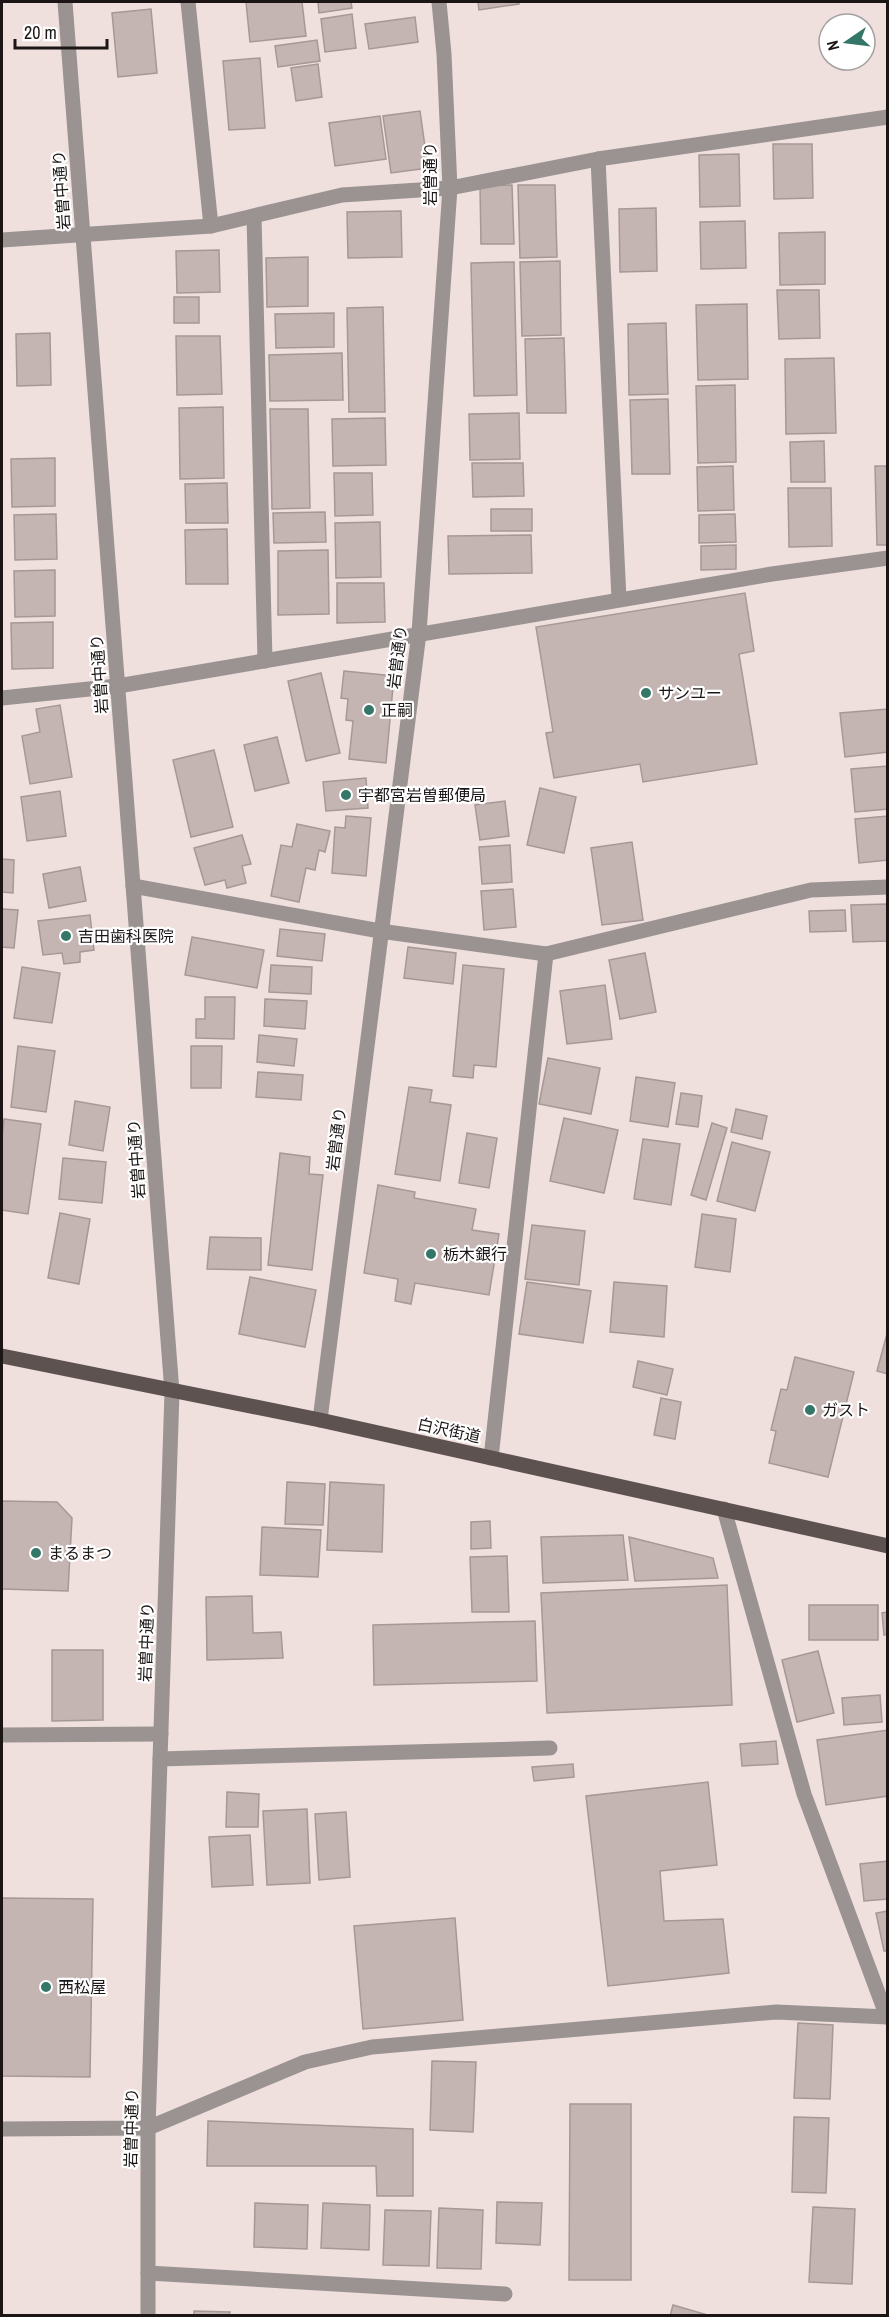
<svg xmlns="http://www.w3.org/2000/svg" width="889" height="2317" viewBox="0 0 889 2317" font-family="'Archivo Narrow','Noto Sans JP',sans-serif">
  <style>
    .building { fill: #c4b5b3; stroke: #a69896; stroke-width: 1.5 }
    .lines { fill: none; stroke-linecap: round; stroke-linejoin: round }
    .minor { stroke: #9a9392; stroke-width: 15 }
    .major { stroke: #5e5251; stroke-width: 15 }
    .poi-dot { fill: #347667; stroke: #fff; stroke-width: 2 }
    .labels { text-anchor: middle; stroke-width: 4.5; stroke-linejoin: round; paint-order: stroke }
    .street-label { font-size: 16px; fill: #1b1615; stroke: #fff }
    .poi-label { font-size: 16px; fill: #1b1615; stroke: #fff; text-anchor: start }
  </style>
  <rect width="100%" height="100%" fill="#efdfdd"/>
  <g class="building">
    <polygon points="246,2 302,2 306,36 250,42"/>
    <polygon points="318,2 351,2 352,8 319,13"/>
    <polygon points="478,2 519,2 519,4 479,10"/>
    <polygon points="151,9 157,73 118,77 112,13"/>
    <polygon points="352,14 356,48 325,52 321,19"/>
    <polygon points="415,17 418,42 369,49 365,24"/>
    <polygon points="317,40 320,61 278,67 275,46"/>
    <polygon points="260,58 265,128 229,130 223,61"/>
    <polygon points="318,64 322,97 296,101 291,68"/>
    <polygon points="420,111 428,168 391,173 383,116"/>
    <polygon points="380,116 386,159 335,166 329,123"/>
    <polygon points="773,144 812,144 813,198 774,199"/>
    <polygon points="739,154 740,206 700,207 699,155"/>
    <polygon points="512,185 514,244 481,244 480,186"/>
    <polygon points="518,185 555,185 557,257 520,258"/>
    <polygon points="656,208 657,271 620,272 619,209"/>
    <polygon points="401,211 402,257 348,258 347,212"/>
    <polygon points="745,221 746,268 701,269 700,222"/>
    <polygon points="825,232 825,284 780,285 779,233"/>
    <polygon points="219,250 220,292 177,293 176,251"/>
    <polygon points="308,257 308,306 267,307 266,258"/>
    <polygon points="560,261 561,335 522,336 520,262"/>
    <polygon points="514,262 517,395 474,396 471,263"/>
    <polygon points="777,290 819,290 820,338 779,339"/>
    <rect x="174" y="297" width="25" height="26"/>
    <polygon points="747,304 748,379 698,380 696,305"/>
    <polygon points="383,307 385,412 349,412 347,308"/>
    <polygon points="334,313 334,347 276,348 275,314"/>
    <polygon points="666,323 668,394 629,395 628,324"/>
    <polygon points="50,333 51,385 17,386 16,334"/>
    <polygon points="176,336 220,336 222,394 177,395"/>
    <polygon points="564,338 566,413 527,413 525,339"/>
    <polygon points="342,353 343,400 270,401 269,355"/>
    <polygon points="834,358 836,433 786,434 785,359"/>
    <polygon points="735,385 736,462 698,463 696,386"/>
    <polygon points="668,399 670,474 632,474 630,400"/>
    <polygon points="223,407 224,478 180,479 179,408"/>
    <polygon points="270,409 308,409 310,508 272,509"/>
    <polygon points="519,413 520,459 470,460 469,414"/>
    <polygon points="385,418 386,465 333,466 332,419"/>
    <polygon points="824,441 825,482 791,482 790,442"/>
    <polygon points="55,458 55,506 12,507 11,459"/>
    <polygon points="472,463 523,463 524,496 473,497"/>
    <polygon points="733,466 734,510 698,511 697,467"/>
    <polygon points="875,466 888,466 888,545 877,545"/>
    <polygon points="334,473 372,473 373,515 335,516"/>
    <polygon points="227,483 228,523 186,523 185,484"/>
    <polygon points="788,488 831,488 832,546 789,547"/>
    <rect x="491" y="509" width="41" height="22"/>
    <polygon points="325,512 326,542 274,543 273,513"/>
    <polygon points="56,514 57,559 15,560 14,515"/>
    <polygon points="735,514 736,542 699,543 699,515"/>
    <polygon points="380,522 381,577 336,578 335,523"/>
    <polygon points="227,529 228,584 186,584 185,530"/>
    <polygon points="531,535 532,573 449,574 448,536"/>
    <polygon points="736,545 736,569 701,570 701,546"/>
    <polygon points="328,550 329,614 278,615 278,551"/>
    <polygon points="55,570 55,616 15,617 14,571"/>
    <polygon points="337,583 384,583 385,622 337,623"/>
    <polygon points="745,593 754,651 739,654 757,764 643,782 640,764 554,778 546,733 553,732 536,627"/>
    <polygon points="53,622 53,668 12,669 11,623"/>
    <polygon points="344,671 394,676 386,763 349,759 353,721 346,720 348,699 341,698"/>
    <polygon points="321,673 340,753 306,761 288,681"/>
    <polygon points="60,705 72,777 30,784 22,736 40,732 36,709"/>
    <polygon points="888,709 888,752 845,757 840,713"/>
    <polygon points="277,737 289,783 255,791 244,745"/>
    <polygon points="214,750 233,827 191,837 173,760"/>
    <polygon points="888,766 888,809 855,812 851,769"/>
    <polygon points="366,778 368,808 326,811 323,782"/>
    <polygon points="540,788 576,797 564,853 527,845"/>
    <polygon points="60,791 66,836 27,841 21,797"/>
    <polygon points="505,801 509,836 480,840 475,805"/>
    <polygon points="346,816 371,818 366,876 332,873 335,827 345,828"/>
    <polygon points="888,816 888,860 859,863 855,819"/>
    <polygon points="297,824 330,831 325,852 319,850 315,870 306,868 299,902 271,896 281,845 292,847"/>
    <polygon points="242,835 251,864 242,866 246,883 227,888 225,880 205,885 194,848"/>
    <polygon points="632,842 643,920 602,925 591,848"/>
    <polygon points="510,845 512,882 482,884 479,847"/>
    <polygon points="2,859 14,860 13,893 2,892"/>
    <polygon points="80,867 86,901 49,908 43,874"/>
    <polygon points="513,889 516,927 484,930 481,891"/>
    <polygon points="888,904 888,941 853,942 851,905"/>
    <polygon points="2,909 18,910 14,948 2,947"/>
    <polygon points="845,910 846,931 810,932 809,911"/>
    <polygon points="90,915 94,950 80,952 80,962 64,964 62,953 43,955 38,921"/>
    <polygon points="280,929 325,934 322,961 277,956"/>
    <polygon points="192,937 264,950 257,988 185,975"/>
    <polygon points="408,947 456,953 453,984 404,978"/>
    <polygon points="645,953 656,1012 620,1019 609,960"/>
    <polygon points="271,965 312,967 311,994 269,992"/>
    <polygon points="463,965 504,969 496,1067 474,1065 473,1078 453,1076"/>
    <polygon points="22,967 60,973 52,1023 14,1018"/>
    <polygon points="605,985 612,1039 567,1044 560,991"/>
    <polygon points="205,997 235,997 234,1039 196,1038 196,1019 205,1019"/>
    <polygon points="265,999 307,1001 305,1029 264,1026"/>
    <polygon points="259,1035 297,1039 294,1066 257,1062"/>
    <polygon points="18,1046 55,1051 46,1112 11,1107"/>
    <polygon points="191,1046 222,1046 221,1088 191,1088"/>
    <polygon points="548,1058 600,1068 591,1114 539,1104"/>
    <polygon points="258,1072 303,1075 301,1100 256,1097"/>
    <polygon points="636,1077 675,1083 668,1127 630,1121"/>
    <polygon points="409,1087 432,1090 430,1102 451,1105 440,1181 395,1174"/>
    <polygon points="681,1093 702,1096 698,1127 676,1124"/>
    <polygon points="75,1101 110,1107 103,1151 69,1145"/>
    <polygon points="736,1109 767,1116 762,1139 731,1132"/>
    <polygon points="564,1118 618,1130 604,1193 550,1181"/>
    <polygon points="4,1119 41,1124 28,1214 2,1210 2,1139"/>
    <polygon points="712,1123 727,1128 706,1200 691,1195"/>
    <polygon points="467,1133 497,1138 489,1188 459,1183"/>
    <polygon points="643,1139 680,1144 671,1205 634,1199"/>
    <polygon points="732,1142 770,1152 755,1211 717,1201"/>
    <polygon points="280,1153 310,1157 309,1174 323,1175 312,1270 268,1265"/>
    <polygon points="63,1158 106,1162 102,1203 59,1199"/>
    <polygon points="378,1185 415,1192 414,1198 476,1209 472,1230 499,1234 489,1295 415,1283 411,1304 395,1301 398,1279 364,1273"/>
    <polygon points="60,1213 90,1219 79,1284 48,1278"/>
    <polygon points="702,1214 736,1219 730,1272 695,1267"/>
    <polygon points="532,1225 585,1231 579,1285 525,1279"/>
    <polygon points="210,1237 261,1238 261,1270 207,1269"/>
    <polygon points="250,1277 316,1290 305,1347 239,1334"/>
    <polygon points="527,1282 591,1291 583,1343 519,1334"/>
    <polygon points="614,1282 667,1286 664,1337 610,1332"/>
    <polygon points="888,1330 888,1374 877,1371"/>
    <polygon points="795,1357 854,1372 828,1477 769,1463 776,1431 771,1430 781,1389 787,1390"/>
    <polygon points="638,1361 673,1369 667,1395 633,1387"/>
    <polygon points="661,1398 681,1402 675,1439 654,1435"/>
    <polygon points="287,1482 325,1484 323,1525 285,1524"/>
    <polygon points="330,1482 384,1485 382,1552 327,1550"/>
    <polygon points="2,1501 57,1502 72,1518 68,1591 2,1589"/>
    <polygon points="490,1521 491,1548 471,1549 471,1522"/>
    <polygon points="262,1527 321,1530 318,1577 260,1575"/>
    <polygon points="623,1535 628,1580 543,1583 541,1537"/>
    <polygon points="629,1537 713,1558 718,1578 635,1581"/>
    <polygon points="507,1556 509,1612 472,1612 470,1557"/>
    <polygon points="727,1585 732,1705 547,1713 541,1593"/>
    <polygon points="252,1596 253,1633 281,1632 283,1658 207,1660 206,1597"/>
    <rect x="809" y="1605" width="69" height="35"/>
    <polygon points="888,1612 888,1634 884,1635 882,1613"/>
    <polygon points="535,1621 537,1681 374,1685 373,1625"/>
    <polygon points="52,1650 103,1650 103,1720 52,1721"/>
    <polygon points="818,1651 834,1713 797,1722 782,1660"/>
    <polygon points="880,1695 882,1722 844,1725 842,1698"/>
    <polygon points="888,1730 888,1796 826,1805 817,1740"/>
    <polygon points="776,1741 778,1764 742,1766 740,1744"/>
    <polygon points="573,1764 574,1777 534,1781 532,1767"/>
    <polygon points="708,1782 717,1865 660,1871 664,1921 723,1919 729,1973 608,1986 586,1796"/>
    <polygon points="227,1792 259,1794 258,1827 226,1827"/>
    <polygon points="307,1809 310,1883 267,1885 263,1811"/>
    <polygon points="346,1812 350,1877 319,1880 315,1814"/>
    <polygon points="250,1835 253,1885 212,1887 209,1837"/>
    <polygon points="888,1861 888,1899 864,1901 860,1864"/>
    <polygon points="2,1898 93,1899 90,2077 2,2076"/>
    <polygon points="888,1911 888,1951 884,1951 876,1913"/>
    <polygon points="455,1918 463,2020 363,2029 354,1926"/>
    <polygon points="798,2023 833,2025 830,2099 794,2098"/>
    <polygon points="432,2061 476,2062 473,2132 430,2130"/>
    <polygon points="570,2104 631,2104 631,2280 569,2280"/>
    <polygon points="794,2117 829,2118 826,2193 792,2192"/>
    <polygon points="208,2121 413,2129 413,2196 377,2196 376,2166 207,2166"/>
    <polygon points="497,2202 542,2203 540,2245 496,2243"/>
    <polygon points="255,2203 308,2205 307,2249 254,2247"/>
    <polygon points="323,2203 370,2205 369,2250 321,2248"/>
    <polygon points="813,2207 855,2209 852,2284 809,2282"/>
    <polygon points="439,2208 483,2210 481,2269 437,2268"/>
    <polygon points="385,2210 431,2211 429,2266 383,2265"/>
    <polygon points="673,2305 711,2316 670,2316"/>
    <polygon points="194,2311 230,2312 229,2316 194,2316"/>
  </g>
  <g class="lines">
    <g class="minor">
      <polyline points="65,2 172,1392 148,2128 148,2316"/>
      <polyline points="188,2 211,226"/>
      <polyline points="598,159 619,599"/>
      <polyline points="254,216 265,661"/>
      <polyline points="2,240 211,226 342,195 450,188 598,159 888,117"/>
      <polyline points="2,698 118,686 772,574 888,558"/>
      <polyline points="133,886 380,931 546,954 811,890 888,887"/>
      <polyline points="320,1420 419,633 450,188 444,54 439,2"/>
      <polyline points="491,1458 546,954"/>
      <polyline points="724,1509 804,1794 887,2017"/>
      <polyline points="2,1735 161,1734"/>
      <polyline points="160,1759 550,1748"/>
      <polyline points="2,2129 148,2128 305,2062 372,2047 776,2012 888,2017"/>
      <polyline points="148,2273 505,2294"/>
    </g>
    <polyline class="major" points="2,1356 320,1420 888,1546"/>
  </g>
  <g class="poi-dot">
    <circle cx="646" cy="693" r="6"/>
    <circle cx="369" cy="710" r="6"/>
    <circle cx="346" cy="795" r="6"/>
    <circle cx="66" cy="936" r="6"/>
    <circle cx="431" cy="1254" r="6"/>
    <circle cx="810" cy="1410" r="6"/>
    <circle cx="36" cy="1553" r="6"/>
    <circle cx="46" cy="1987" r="6"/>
  </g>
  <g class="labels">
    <g class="street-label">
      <text transform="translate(430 174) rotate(-90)" y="6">岩曽通り</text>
      <text transform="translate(61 190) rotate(-94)" y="6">岩曽中通り</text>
      <text transform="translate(397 657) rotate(-83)" y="6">岩曽通り</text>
      <text transform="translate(99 674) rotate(-94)" y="6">岩曽中通り</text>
      <text transform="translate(336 1139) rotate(-83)" y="6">岩曽通り</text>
      <text transform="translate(136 1159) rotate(-94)" y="6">岩曽中通り</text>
      <text transform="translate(449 1430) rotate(12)" y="6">白沢街道</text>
      <text transform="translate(146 1642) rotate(-88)" y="6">岩曽中通り</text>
      <text transform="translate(131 2128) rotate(-89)" y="6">岩曽中通り</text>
    </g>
    <g class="poi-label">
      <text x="658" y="699">サンユー</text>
      <text x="381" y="716">正嗣</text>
      <text x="358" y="801">宇都宮岩曽郵便局</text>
      <text x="78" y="942">吉田歯科医院</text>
      <text x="443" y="1260">栃木銀行</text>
      <text x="822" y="1416">ガスト</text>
      <text x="48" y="1559">まるまつ</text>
      <text x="58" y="1993">西松屋</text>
    </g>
  </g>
  <rect width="889" height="2317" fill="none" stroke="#1b1615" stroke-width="6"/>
  <g transform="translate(847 42) rotate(256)"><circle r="28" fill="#ffffff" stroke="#a4a2a1" stroke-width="1.5"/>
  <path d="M0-4.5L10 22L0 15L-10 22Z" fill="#347667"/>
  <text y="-9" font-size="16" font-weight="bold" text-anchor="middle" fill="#1b1615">N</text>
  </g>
  <path d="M15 39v9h92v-9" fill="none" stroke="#1b1615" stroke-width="3"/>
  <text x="24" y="39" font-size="18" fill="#1b1615" stroke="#ffffff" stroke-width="4.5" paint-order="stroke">20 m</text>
</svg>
